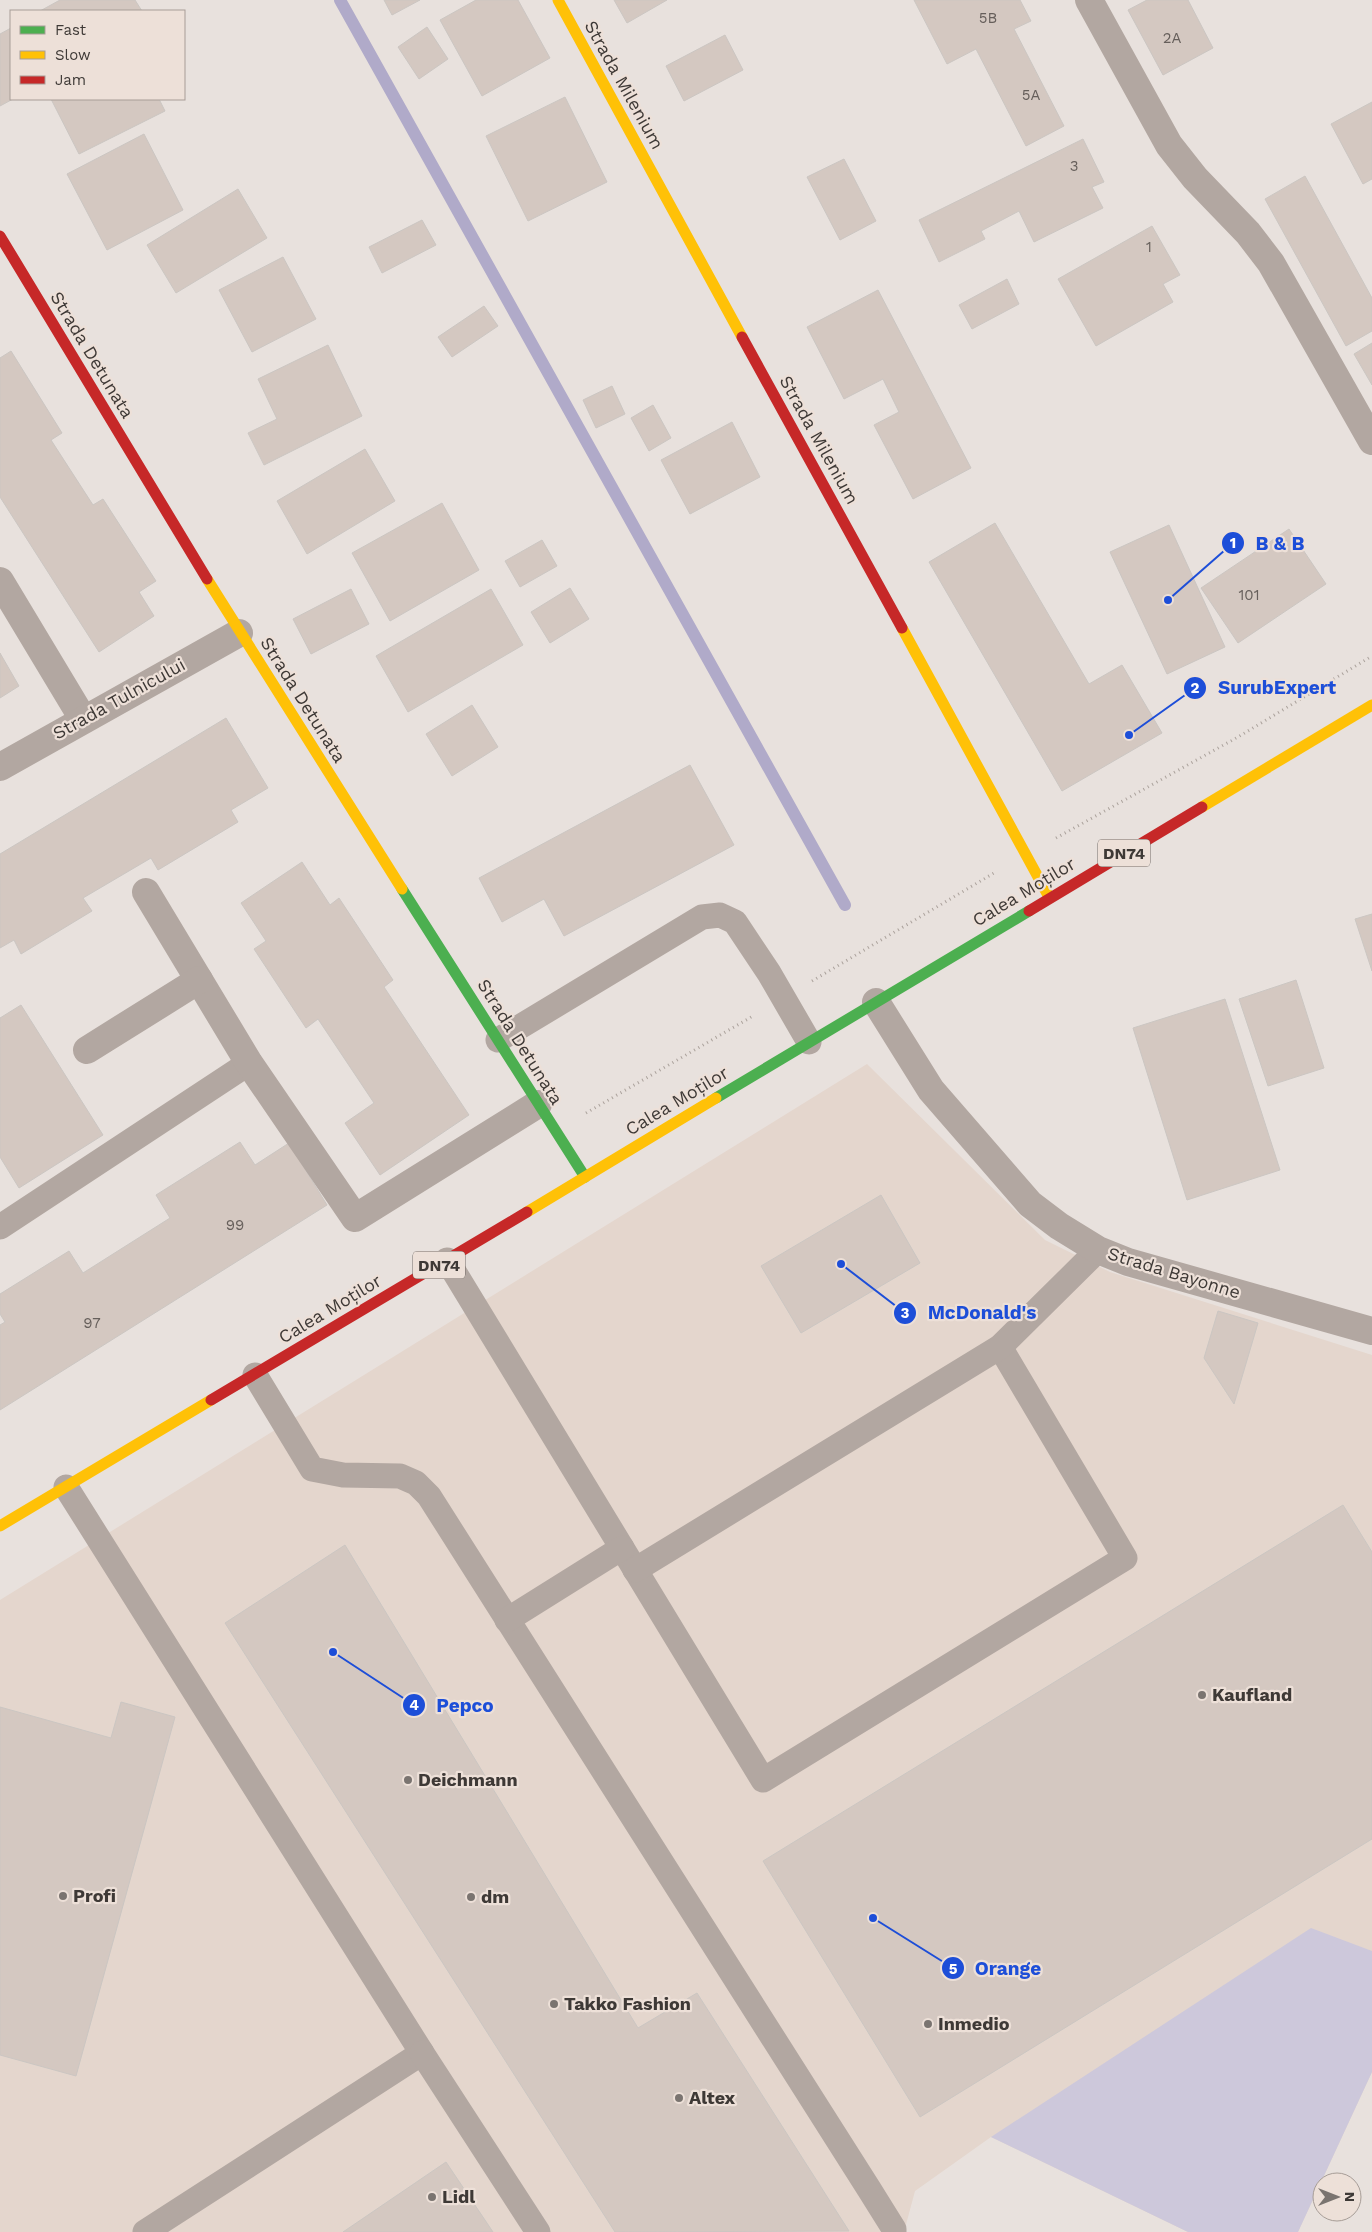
<svg xmlns="http://www.w3.org/2000/svg" width="1372" height="2232" viewBox="0 0 1372 2232" font-family="'Work Sans',sans-serif">
  <style>
    .built { fill: #e4d6cd }
    .green { fill: #cdc8db }
    .lines { fill: none; stroke-linecap: round; stroke-linejoin: round }
    .stream { stroke: #b0aac9; stroke-width: 12 }
    .building { fill: #d4c8c1; stroke: #cbc6c2 }
    .path { stroke: #aba29c; stroke-width: 3; stroke-dasharray: 1 4; stroke-linecap: butt }
    .lane { stroke: #b2a7a1; stroke-width: 25 }
    .street { stroke: #b2a7a1; stroke-width: 28 }
    .fast { stroke: #4caf50; stroke-width: 11 }
    .slow { stroke: #ffc107; stroke-width: 11 }
    .jam { stroke: #c62828; stroke-width: 11 }
    .poi-dot { fill: #7a7470; stroke: #ede0d8; stroke-width: 2 }
    .labels { text-anchor: middle; stroke-width: 4.5; stroke-linejoin: round; paint-order: stroke }
    .number-label { font-size: 15px; fill: #665f5b }
    .shield { fill: #ede0d8; stroke: #726b67; stroke-width: 1 }
    .shield-label { font-size: 16px; font-weight: bold; fill: #3e3936 }
    .street-label { font-size: 18px; fill: #3e3936; stroke: #ede0d8 }
    .poi-label { font-size: 18px; font-weight: bold; fill: #3e3936; stroke: #ede0d8; text-anchor: start }
    .leader { fill: none; stroke: #1d4ed8; stroke-width: 2 }
    .callout-dot { fill: #1d4ed8; stroke: #ede0d8; stroke-width: 2 }
    .mark-label { font-size: 15px; text-anchor: middle; font-weight: bold; fill: #fff }
    .callout-label { font-size: 19px; text-anchor: middle; font-weight: bold; fill: #1d4ed8; stroke: #ede0d8; stroke-width: 4.5; stroke-linejoin: round; paint-order: stroke }
  </style>
  <rect width="100%" height="100%" fill="#e8e1dd"/>
  <polygon class="built" points="867,1064 1045,1240 1110,1272 1372,1355 1372,2072 1298,2232 1188,2232 991,2137 915,2191 904,2232 0,2232 0,1600"/>
  <polygon class="green" points="1311,1928 1372,1951 1372,2072 1298,2232 1188,2232 991,2137"/>
  <g class="lines">
    <polyline class="stream" points="340,0 845,905"/>
  </g>
  <g class="building">
    <polygon points="60,0 135,0 142,11 40,11"/>
    <polygon points="384,0 420,0 392,15"/>
    <polygon points="476,0 518,0 550,58 482,96 440,20"/>
    <polygon points="614,0 667,0 627,23"/>
    <polygon points="914,0 1020,0 1031,21 1014,29 1064,126 1026,146 976,49 947,64"/>
    <polygon points="1147,0 1188,0 1213,48 1163,75 1128,10"/>
    <polygon points="427,27 448,59 419,79 398,47"/>
    <polygon points="11,28 11,99 13,99 0,106 0,34"/>
    <polygon points="725,35 743,70 684,101 666,66"/>
    <polygon points="565,97 607,182 528,221 486,136"/>
    <polygon points="51,99 159,99 165,111 79,154"/>
    <polygon points="1372,102 1372,179 1363,184 1331,124"/>
    <polygon points="144,134 183,210 107,250 67,174"/>
    <polygon points="1083,139 1104,182 1092,187 1103,208 1034,242 1019,211 981,231 985,239 939,262 919,220"/>
    <polygon points="844,159 876,221 840,240 807,177"/>
    <polygon points="1305,176 1372,298 1372,331 1346,346 1265,199"/>
    <polygon points="238,189 267,238 176,293 147,245"/>
    <polygon points="422,220 436,245 382,273 369,247"/>
    <polygon points="1152,226 1180,275 1163,284 1173,302 1096,346 1058,279"/>
    <polygon points="283,257 316,319 252,352 219,290"/>
    <polygon points="1007,279 1019,304 972,329 959,305"/>
    <polygon points="878,290 971,468 913,499 874,425 899,412 883,379 844,399 807,327"/>
    <polygon points="484,306 498,326 452,357 438,337"/>
    <polygon points="1372,343 1372,385 1354,354"/>
    <polygon points="328,345 362,416 264,465 248,433 277,419 258,379"/>
    <polygon points="11,351 62,433 51,440 93,505 103,499 156,581 139,592 154,616 99,652 0,497 0,358"/>
    <polygon points="612,386 625,414 596,428 583,400"/>
    <polygon points="653,405 671,438 649,451 631,418"/>
    <polygon points="732,422 760,477 690,514 661,460"/>
    <polygon points="365,449 395,501 307,554 277,501"/>
    <polygon points="442,503 479,570 390,621 352,553"/>
    <polygon points="995,523 1089,684 1122,665 1162,733 1062,791 929,562"/>
    <polygon points="1169,525 1225,647 1167,674 1110,552"/>
    <polygon points="1289,529 1326,584 1238,643 1201,588"/>
    <polygon points="542,540 557,566 520,587 505,561"/>
    <polygon points="570,588 589,619 550,643 531,612"/>
    <polygon points="351,589 369,624 311,654 293,619"/>
    <polygon points="491,589 523,645 408,712 376,656"/>
    <polygon points="0,653 19,686 0,698"/>
    <polygon points="472,705 498,747 452,776 426,734"/>
    <polygon points="226,718 268,788 231,810 238,822 158,870 151,858 83,898 92,911 21,954 14,940 0,948 0,854"/>
    <polygon points="690,765 734,845 564,936 544,899 502,922 479,878"/>
    <polygon points="302,862 330,905 339,898 393,980 384,987 469,1115 380,1175 345,1123 374,1103 318,1019 306,1028 254,949 266,941 241,903"/>
    <polygon points="1372,914 1372,971 1355,919"/>
    <polygon points="1296,980 1324,1068 1268,1086 1239,999"/>
    <polygon points="1225,999 1280,1170 1187,1200 1133,1028"/>
    <polygon points="21,1005 103,1135 19,1188 0,1157 0,1018"/>
    <polygon points="240,1142 255,1165 289,1143 327,1205 0,1410 0,1325 5,1322 0,1314 0,1294 69,1251 83,1273 170,1218 156,1195"/>
    <polygon points="881,1195 920,1263 801,1333 761,1266"/>
    <polygon points="1218,1311 1258,1323 1234,1404 1204,1358"/>
    <polygon points="1343,1505 1372,1552 1372,1839 920,2117 763,1861"/>
    <polygon points="345,1545 638,2028 697,1993 849,2231 615,2232 225,1623"/>
    <polygon points="121,1702 175,1717 76,2076 0,2055 0,1707 111,1738"/>
    <polygon points="446,2162 493,2232 343,2232"/>
  </g>
  <g class="lines">
    <g class="path">
      <polyline points="1056,838 1238,737 1372,656"/>
      <polyline points="812,981 994,873"/>
      <polyline points="586,1113 753,1016"/>
    </g>
    <g class="lane">
      <polyline points="498,1040 702,917 720,915 735,922 769,973 809,1042"/>
      <polyline points="0,1227 249,1063"/>
      <polyline points="447,1260 763,1780 1125,1558 1000,1347"/>
      <polyline points="255,1375 312,1469 343,1475 400,1476 416,1483 429,1496 869,2189 894,2229 894,2232"/>
      <polyline points="66,1487 422,2053 145,2232"/>
      <polyline points="635,1570 1000,1347 1098,1250"/>
      <polyline points="507,1620 622,1548"/>
      <polyline points="422,2053 538,2232"/>
    </g>
    <g class="street">
      <polyline points="1089,0 1169,145 1195,178 1248,233 1271,263 1372,441"/>
      <polyline points="0,581 83,719"/>
      <polyline points="0,767 239,633"/>
      <polyline points="146,892 249,1063 355,1218 538,1104"/>
      <polyline points="876,1002 931,1090 1030,1204 1059,1226 1098,1250 1128,1262 1372,1331"/>
      <polyline points="87,1050 199,980"/>
    </g>
    <g class="fast">
      <polyline points="402,889 585,1177"/>
      <polyline points="716,1098 1029,911"/>
    </g>
    <g class="slow">
      <polyline points="558,0 742,337"/>
      <polyline points="207,579 402,889"/>
      <polyline points="902,628 1049,897"/>
      <polyline points="1202,807 1372,705"/>
      <polyline points="527,1212 716,1098"/>
      <polyline points="0,1526 211,1400"/>
    </g>
    <g class="jam">
      <polyline points="0,236 207,579"/>
      <polyline points="742,337 902,628"/>
      <polyline points="1029,911 1202,807"/>
      <polyline points="211,1400 527,1212"/>
    </g>
  </g>
  <g class="poi-dot">
    <circle cx="1202" cy="1695" r="5"/>
    <circle cx="408" cy="1780" r="5"/>
    <circle cx="63" cy="1896" r="5"/>
    <circle cx="471" cy="1897" r="5"/>
    <circle cx="554" cy="2004" r="5"/>
    <circle cx="928" cy="2024" r="5"/>
    <circle cx="679" cy="2098" r="5"/>
    <circle cx="432" cy="2197" r="5"/>
  </g>
  <g class="labels">
    <g class="number-label">
      <text x="988" y="23">5B</text>
      <text x="1172" y="43">2A</text>
      <text x="1031" y="100">5A</text>
      <text x="1074" y="171">3</text>
      <text x="1149" y="252">1</text>
      <text x="1249" y="600">101</text>
      <text x="235" y="1230">99</text>
      <text x="92" y="1328">97</text>
    </g>
    <g class="shield">
      <rect x="1098" y="839.5" width="52" height="27" rx="4"/>
      <rect x="413" y="1251.5" width="52" height="27" rx="4"/>
    </g>
    <g class="shield-label">
      <text x="1124" y="859">DN74</text>
      <text x="439" y="1271">DN74</text>
    </g>
    <g class="street-label">
      <text transform="translate(624 85) rotate(61)" y="6">Strada Milenium</text>
      <text transform="translate(92 355) rotate(59)" y="6">Strada Detunata</text>
      <text transform="translate(819 440) rotate(61)" y="6">Strada Milenium</text>
      <text transform="translate(119 699) rotate(-29)" y="6">Strada Tulnicului</text>
      <text transform="translate(303 700) rotate(58)" y="6">Strada Detunata</text>
      <text transform="translate(1024 892) rotate(-31)" y="6">Calea Moților</text>
      <text transform="translate(520 1042) rotate(58)" y="6">Strada Detunata</text>
      <text transform="translate(677 1101) rotate(-31)" y="6">Calea Moților</text>
      <text transform="translate(1174 1273) rotate(17)" y="6">Strada Bayonne</text>
      <text transform="translate(330 1309) rotate(-31)" y="6">Calea Moților</text>
    </g>
    <g class="poi-label">
      <text x="1212" y="1701">Kaufland</text>
      <text x="418" y="1786">Deichmann</text>
      <text x="73" y="1902">Profi</text>
      <text x="481" y="1903">dm</text>
      <text x="564" y="2010">Takko Fashion</text>
      <text x="938" y="2030">Inmedio</text>
      <text x="689" y="2104">Altex</text>
      <text x="442" y="2203">Lidl</text>
    </g>
  </g>
  <path class="leader" d="M1168 600L1233 543M1129 735L1195 688M841 1264L905 1313M333 1652L414 1705M873 1918L953 1968"/>
  <g class="callout-dot">
    <circle cx="1168" cy="600" r="5"/>
    <circle cx="1129" cy="735" r="5"/>
    <circle cx="841" cy="1264" r="5"/>
    <circle cx="333" cy="1652" r="5"/>
    <circle cx="873" cy="1918" r="5"/>
    <circle cx="1233" cy="543" r="12"/>
    <circle cx="1195" cy="688" r="12"/>
    <circle cx="905" cy="1313" r="12"/>
    <circle cx="414" cy="1705" r="12"/>
    <circle cx="953" cy="1968" r="12"/>
  </g>
  <g class="mark-label">
    <text x="1233" y="548">1</text>
    <text x="1195" y="693">2</text>
    <text x="905" y="1318">3</text>
    <text x="414" y="1710">4</text>
    <text x="953" y="1974">5</text>
  </g>
  <g class="callout-label">
    <text x="1280" y="550">B &amp; B</text>
    <text x="1277" y="694">SurubExpert</text>
    <text x="982" y="1319">McDonald's</text>
    <text x="465" y="1712">Pepco</text>
    <text x="1008" y="1975">Orange</text>
  </g>
  <rect x="10" y="10" width="175" height="90" fill="#ede0d8" stroke="#a79d97"/>
  <rect x="20" y="26" width="25" height="8" fill="#4caf50" stroke="#a79d97"/>
  <text x="55" y="35" font-size="15" fill="#3e3936">Fast</text>
  <rect x="20" y="51" width="25" height="8" fill="#ffc107" stroke="#a79d97"/>
  <text x="55" y="60" font-size="15" fill="#3e3936">Slow</text>
  <rect x="20" y="76" width="25" height="8" fill="#c62828" stroke="#a79d97"/>
  <text x="55" y="85" font-size="15" fill="#3e3936">Jam</text>
  <g transform="translate(1337 2197) rotate(90)"><circle r="24" fill="#ede0d8" stroke="#a79d97"/>
  <path d="M0-4L9 19L0 12L-9 19Z" fill="#7a7470"/>
  <text y="-8" font-size="14" font-weight="bold" text-anchor="middle" fill="#3e3936">N</text>
  </g>
</svg>
